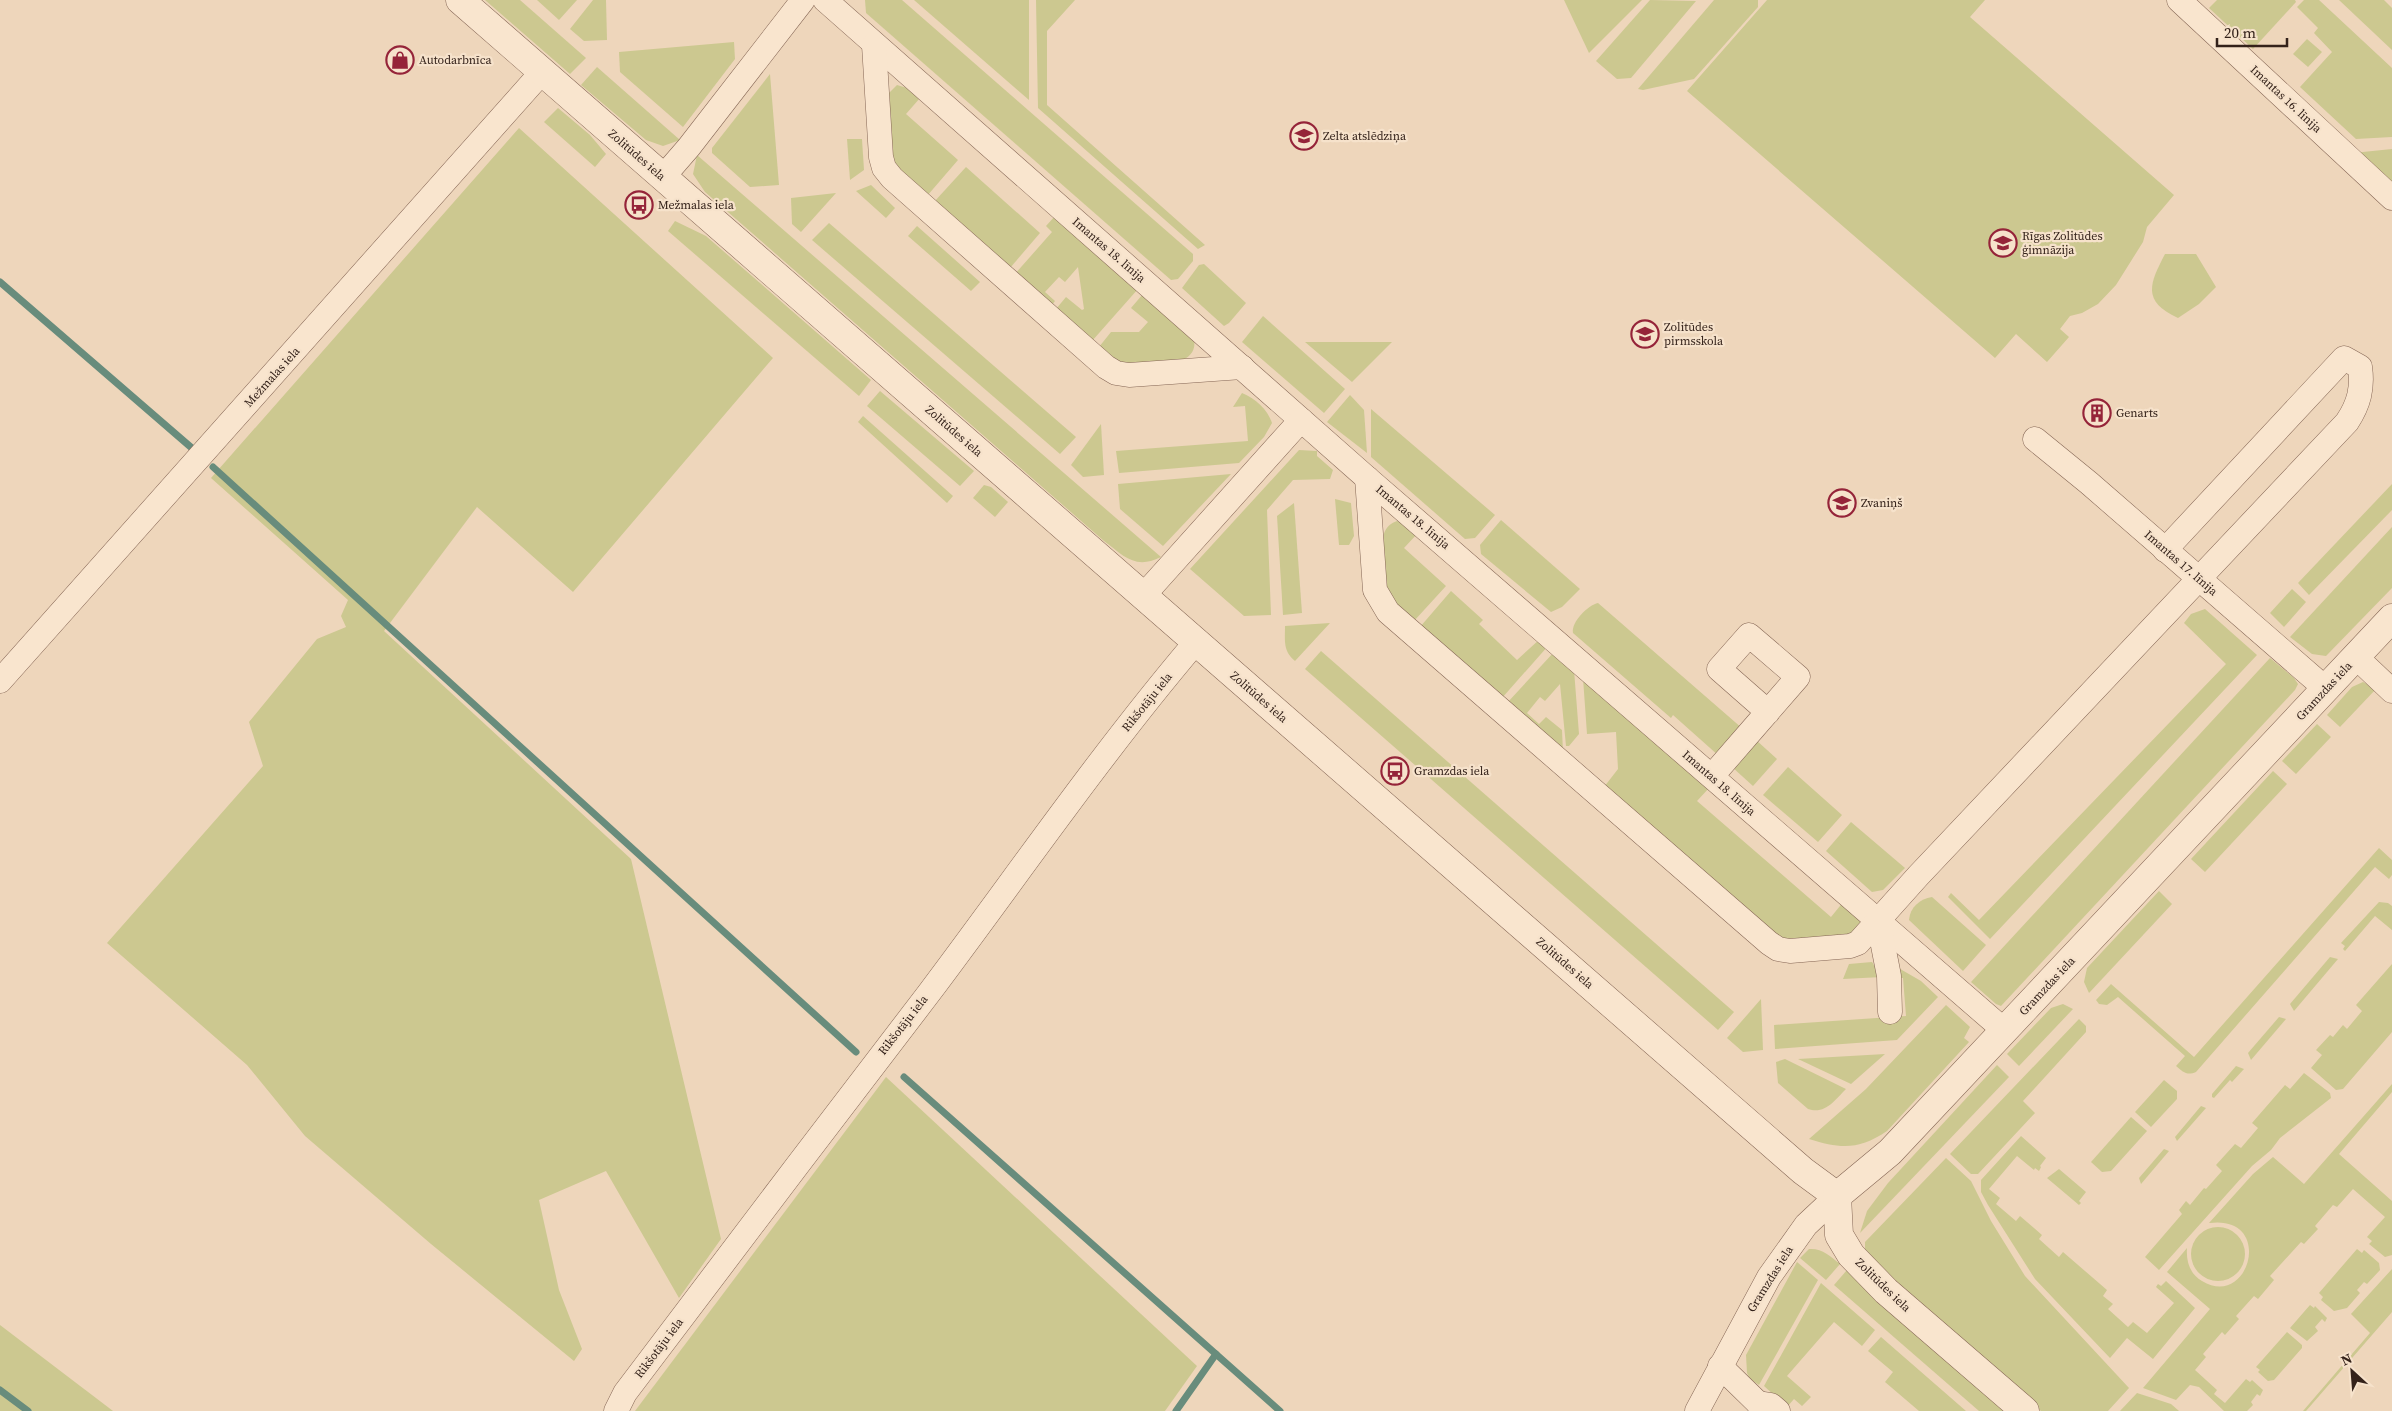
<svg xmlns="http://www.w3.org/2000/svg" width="2392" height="1411" viewBox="0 0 2392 1411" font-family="'Source Serif 4',serif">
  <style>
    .green { fill: #ccc890 }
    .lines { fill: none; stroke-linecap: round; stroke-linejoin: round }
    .stream { stroke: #688c7c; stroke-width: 7 }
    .minor-casing { stroke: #856655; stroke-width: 25 }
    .tertiary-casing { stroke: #856655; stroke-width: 29 }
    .minor { stroke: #f9e5ce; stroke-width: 24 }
    .tertiary { stroke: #f9e5ce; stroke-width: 28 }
    .labels { text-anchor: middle; stroke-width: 4.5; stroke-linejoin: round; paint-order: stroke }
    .poi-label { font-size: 12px; fill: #34221a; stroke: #f6e2cb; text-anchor: start }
    .street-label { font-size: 12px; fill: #34221a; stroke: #f6e2cb }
  </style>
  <rect width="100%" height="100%" fill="#eed6bb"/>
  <g class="green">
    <polygon points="485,0 520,0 586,58 570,74"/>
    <polygon points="537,0 577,0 559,20"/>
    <polygon points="593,0 606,0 607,40 584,41 570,29"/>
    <polygon points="865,0 902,0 1193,254 1193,261 1178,279 1171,280 866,13"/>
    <polygon points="914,0 1029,0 1029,100"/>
    <polygon points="1036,0 1075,0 1047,31 1047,105 1205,245 1198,249 1038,108"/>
    <polygon points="1564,0 1642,0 1589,53"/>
    <polygon points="1650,0 1696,1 1631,78 1617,79 1596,61"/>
    <polygon points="1714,0 1758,0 1758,7 1694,79 1643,90 1638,89"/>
    <polygon points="1767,0 1985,0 1970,17 2174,195 2147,227 2143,242 2116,285 2098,304 2082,313 2070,316 2060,329 2069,337 2047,362 2016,334 1995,358 1687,91"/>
    <polygon points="2217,0 2295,0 2296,2 2253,49 2209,8"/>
    <polygon points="2304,0 2319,0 2392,68 2392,137 2356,139 2300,87 2332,52 2314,33 2318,28 2297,7"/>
    <polygon points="2339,0 2384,0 2392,8 2392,50"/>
    <polygon points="2307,39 2322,52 2308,67 2293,54"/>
    <polygon points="734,42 735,59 683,127 620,72 619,52"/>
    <polygon points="597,67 680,140 663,146 646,140 581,85"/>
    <polygon points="770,74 779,185 750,187 712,153 712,148"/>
    <polygon points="897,85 907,88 920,98 906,114 958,160 927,196 893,163 889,93"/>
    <polygon points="558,108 590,135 606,154 595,167 544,122"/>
    <polygon points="519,128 773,358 573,592 477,507 384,631 631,859 721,1239 679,1298 606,1171 539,1200 559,1290 582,1349 574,1361 431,1244 305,1136 247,1065 107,943 263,766 249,722 317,639 346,627 341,616 348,600 211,478"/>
    <polygon points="847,139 862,139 864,170 850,180"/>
    <polygon points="2392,149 2392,189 2353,153"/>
    <path d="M697 155 1161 557C1135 570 1124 556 1104 541L705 192 693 174Z"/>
    <polygon points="966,167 1040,233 1010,268 934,202"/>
    <polygon points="871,185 895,208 886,218 856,191"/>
    <polygon points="836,193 801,232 792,224 791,198"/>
    <polygon points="1055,216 1138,289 1092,341 1056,309 1066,297 1082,310 1084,309 1078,267 1065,282 1059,277 1045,292 1055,301 1052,305 1015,274 1052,232 1046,226"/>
    <polygon points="675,221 706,236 871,380 859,396 668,231"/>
    <polygon points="829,223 1076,437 1060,454 812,240"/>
    <polygon points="917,226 980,282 971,291 908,236"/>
    <path d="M2165 254H2196L2216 287 2199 304 2178 318C2141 301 2150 283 2165 254Z"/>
    <polygon points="1204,264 1246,303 1229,323 1224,326 1182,288 1199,265"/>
    <path d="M1143 294 1194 340C1196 349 1191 356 1183 360L1134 365 1116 362 1099 347 1111 332H1139L1148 322 1131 308Z"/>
    <polygon points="1263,316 1345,389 1324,413 1242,342"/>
    <polygon points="1305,342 1392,342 1352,382"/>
    <polygon points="880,391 974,471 960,486 867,406"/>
    <path d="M1242 393C1255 398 1268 410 1272 423L1264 437 1239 463 1119 473 1116 451 1248 441 1245 406 1233 407Z"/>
    <polygon points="1350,395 1364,410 1367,453 1327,422"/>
    <polygon points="1371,409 1495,515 1475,538 1465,539 1371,457"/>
    <polygon points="863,416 953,496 947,503 858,422"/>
    <polygon points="1101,424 1104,475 1083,477 1071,465"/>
    <polygon points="1299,450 1317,451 1317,456 1333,470 1330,479 1293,480 1267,510 1271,615 1244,616 1190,569"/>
    <polygon points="1231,474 1163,546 1120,509 1118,484"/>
    <polygon points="2392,484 2392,510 2309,595 2298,583"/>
    <polygon points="984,485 991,487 1008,502 995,517 973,498"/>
    <polygon points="1335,499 1351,503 1354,536 1349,545 1339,545"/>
    <polygon points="1294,503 1302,613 1283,615 1277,516"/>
    <polygon points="1501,520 1580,589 1562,607 1551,612 1481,554 1480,545"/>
    <path d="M1397 521 1405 523 1417 534 1404 548 1446 586 1414 621C1402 611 1392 600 1385 585 1381 577 1381 538 1385 531 1388 525 1392 523 1397 521Z"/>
    <polygon points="2392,527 2392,588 2326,656 2312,654 2290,637"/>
    <polygon points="2292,589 2306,602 2284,627 2270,613"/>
    <polygon points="1451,591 1483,620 1479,624 1517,660 1540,639 1548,646 1502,698 1420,627"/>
    <path d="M1598 603 1743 729 1719 756 1673 715 1671 718 1573 633C1571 622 1588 605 1598 603Z"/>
    <polygon points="2205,609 2257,655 1990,939 1948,897 1951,893 1979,920 2226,664 2184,623 2191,614"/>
    <path d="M1330 623 1295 661C1283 651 1285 641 1285 626Z"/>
    <polygon points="1321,651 1734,1012 1718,1030 1305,669"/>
    <polygon points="1554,652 1574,670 1579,734 1569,746 1566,746 1560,684 1545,701 1540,697 1527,713 1539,724 1546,717 1562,730 1563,752 1507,703"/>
    <polygon points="2270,658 2294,678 2298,684 2295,690 2001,1006 1996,1004 1971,982"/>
    <polygon points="1583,678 1710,787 1697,801 1831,917 1844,901 1860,915 1860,924 1849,936 1784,939 1775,935 1604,787 1618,769 1616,732 1587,734"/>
    <polygon points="2363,682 2376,689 2340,727 2327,715 2352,687"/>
    <polygon points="2317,724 2331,737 2296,774 2282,761"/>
    <polygon points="1756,740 1777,759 1753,786 1732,767"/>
    <polygon points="1788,767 1842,815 1818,842 1763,795"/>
    <polygon points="2273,771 2287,784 2205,872 2191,859"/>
    <polygon points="1851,822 1905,868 1883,890 1872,892 1826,851"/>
    <path d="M2379 848 2392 860V875L2389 879 2375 867 2196 1072C2187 1076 2183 1072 2176 1066L2185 1056 2118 997 2107 1005 2099 1004 2096 1000 2111 984 2194 1057Z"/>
    <polygon points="2159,891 2172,904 2089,993 2084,982 2087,968"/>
    <path d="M1932 897 1986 945 1963 971 1909 920C1910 907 1920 899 1932 897Z"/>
    <polygon points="2379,902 2388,903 2392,906 2392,930 2375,916 2345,951 2343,949 2345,946 2341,943"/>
    <polygon points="2330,957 2338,959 2294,1011 2290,1004"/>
    <polygon points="1872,962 1882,977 1843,979 1849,964"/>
    <polygon points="2392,964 2392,1032 2343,1089 2336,1090 2311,1068 2322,1055 2316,1050 2330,1035 2333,1037 2343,1025 2347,1029 2362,1011 2356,1005"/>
    <polygon points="1895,966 1921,981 1938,997 1897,1040 1775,1049 1774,1025 1906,1016 1903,978 1897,978"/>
    <polygon points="1761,999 1763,1050 1743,1052 1727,1038"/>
    <polygon points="2063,1004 2073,1009 2019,1066 2007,1054 2051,1008"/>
    <path d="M1946 1005 1970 1027 1964 1038 1969 1042 1887 1131C1859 1150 1841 1149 1809 1139L1866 1089Z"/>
    <polygon points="2279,1017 2286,1019 2251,1060 2248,1053"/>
    <polygon points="2079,1019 2086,1026 2086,1032 2023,1101 2035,1113 1978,1174 1971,1174 1950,1154"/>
    <polygon points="1885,1054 1851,1084 1798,1059"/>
    <path d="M1785 1059 1846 1089C1835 1100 1825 1115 1808 1109L1778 1083 1776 1062Z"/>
    <polygon points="1997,1065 2009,1077 1860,1233 1867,1211 1888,1183"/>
    <polygon points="2236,1066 2244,1069 2232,1082 2230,1080 2214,1098 2212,1097 2212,1094"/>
    <polygon points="2304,1073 2330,1093 2331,1098 2280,1138 2271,1150 2252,1166 2159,1270 2145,1257 2182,1214 2179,1210 2186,1201 2190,1205 2204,1188 2206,1189 2222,1171 2216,1165 2235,1144 2241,1148 2258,1128 2252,1123 2285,1085 2290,1089"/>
    <polygon points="886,1077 1197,1366 1165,1411 635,1411"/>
    <polygon points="2164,1080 2177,1091 2177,1099 2151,1127 2135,1112"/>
    <path d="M2392 1084V1092L2339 1154 2392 1201V1255L2385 1257 2369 1244 2372 1241 2367 1237 2385 1217 2353 1189 2337 1207 2333 1205 2315 1226 2318 1229 2304 1244 2301 1242 2270 1276 2274 1280 2258 1299 2254 1296 2236 1316 2239 1319 2225 1335 2222 1332 2203 1354 2206 1357 2195 1370 2217 1390 2214 1394 2225 1403 2246 1379 2250 1382 2252 1380 2263 1390 2260 1396 2257 1394 2251 1402 2253 1405 2247 1411H2224L2199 1387 2190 1385 2176 1400 2143 1388 2210 1309 2167 1272 2187 1248C2186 1262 2190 1274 2202 1281 2250 1310 2275 1214 2209 1223L2253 1174 2273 1157 2304 1184Z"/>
    <polygon points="2201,1106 2206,1108 2177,1141 2175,1137"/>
    <polygon points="2131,1117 2147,1131 2111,1171 2102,1172 2091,1162"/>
    <polygon points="2021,1136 2046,1158 2040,1166 2041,1167 2039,1171 2035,1168 2034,1170 2017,1156 1989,1189 2000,1198 1996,1204 2016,1221 2020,1216 2042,1235 2039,1239 2059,1257 2063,1252 2107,1290 2103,1296 2113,1304 2108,1309 2128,1327 2133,1322 2147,1333 2174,1303 2156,1287 2158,1284 2161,1286 2166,1281 2195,1308 2153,1359 2127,1338 2110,1358 2035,1279 1988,1205 1981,1192 1981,1180"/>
    <polygon points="2164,1149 2169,1151 2141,1184 2139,1178"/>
    <polygon points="1946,1158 1971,1181 1991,1221 2025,1276 2129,1388 2108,1411 2041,1411 1885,1279 1865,1251 1865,1242"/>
    <polygon points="2059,1169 2086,1192 2079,1201 2081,1203 2079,1205 2047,1178"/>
    <circle cx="2218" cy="1254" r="27"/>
    <path d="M1809 1249C1822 1248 1830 1256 1840 1264L1826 1280 1800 1258Z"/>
    <polygon points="2357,1249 2362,1253 2364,1250 2379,1263 2380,1270 2367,1284 2364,1282 2357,1290 2360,1293 2347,1308 2334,1311 2321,1300 2323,1297 2319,1293"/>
    <polygon points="1797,1262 1818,1280 1759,1385 1750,1379 1747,1373 1746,1355"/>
    <polygon points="2392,1269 2392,1312 2306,1411 2303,1411 2370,1333 2351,1314"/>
    <polygon points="1847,1270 2010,1411 1979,1411 1834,1285"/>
    <polygon points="1821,1283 1875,1330 1862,1346 1834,1322 1787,1376 1811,1397 1802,1406 1794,1399 1787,1407 1764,1386"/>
    <polygon points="2310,1305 2314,1308 2315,1306 2327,1318 2325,1322 2322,1319 2315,1327 2318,1331 2307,1341 2290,1328"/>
    <polygon points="0,1325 113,1411 0,1411"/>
    <polygon points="2287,1332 2302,1345 2302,1348 2274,1380 2268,1381 2258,1372 2260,1370 2256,1367"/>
    <polygon points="1881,1337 1966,1411 1919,1411 1885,1382 1893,1372 1868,1351"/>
    <polygon points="2137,1393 2171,1404 2179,1411 2120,1411"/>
  </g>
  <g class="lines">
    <g class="stream">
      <polyline points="0,282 193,449"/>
      <polyline points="213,467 856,1052"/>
      <polyline points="904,1077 1280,1411"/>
      <polyline points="0,1390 28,1411"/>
      <polyline points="1176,1411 1216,1354"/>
    </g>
    <g class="minor-casing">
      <g id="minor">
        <polyline points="825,0 1367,478 2005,1031"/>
        <polyline points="2179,0 2392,198"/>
        <polyline points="874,45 881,157 884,168 892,178 1106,367 1116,373 1129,375 1242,367"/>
        <polyline points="663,177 689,147 803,0"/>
        <polyline points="2035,439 2089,483 2326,689"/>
        <path d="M1367 478 1375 590 1388 612 1769 943 1778 949 1790 951 1850 946 1858 943 1918 876 2347 422C2359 404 2363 388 2360 367L2344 358 2165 550"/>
        <polyline points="1143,596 1301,420"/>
        <polyline points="2356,657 2392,691"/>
        <polyline points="0,681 542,72"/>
        <path d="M1712 776C1741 743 1769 710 1798 677L1749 635 1719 669 1768 712"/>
        <polyline points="1878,920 1889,976 1890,1012"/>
        <polyline points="1720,1366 1758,1403"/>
        <polyline points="1758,1403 1771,1405 1778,1411"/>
        <path d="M616 1411 625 1393C726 1259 827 1126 929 993 1017 876 1100 755 1195 643"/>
        <polyline points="1697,1411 1769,1277 1806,1225 1837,1196"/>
      </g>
    </g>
    <g class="tertiary-casing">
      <g id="tertiary">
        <polyline points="460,0 1803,1171 1837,1196"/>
        <polyline points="1837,1196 1890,1152 2392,618"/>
        <polyline points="1837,1196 1839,1235 1851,1255 1886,1291 2025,1411"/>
      </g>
    </g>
    <use href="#minor" class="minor"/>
    <use href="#tertiary" class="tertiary"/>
  </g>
  <defs>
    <g id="shop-ring" transform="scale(1.4375)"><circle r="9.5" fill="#f6e2cb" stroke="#952439" stroke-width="1.5"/><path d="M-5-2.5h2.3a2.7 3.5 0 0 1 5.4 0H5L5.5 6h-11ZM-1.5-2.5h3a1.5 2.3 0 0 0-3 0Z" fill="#952439"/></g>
    <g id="school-ring" transform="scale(1.4375)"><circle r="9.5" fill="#f6e2cb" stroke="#952439" stroke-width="1.5"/><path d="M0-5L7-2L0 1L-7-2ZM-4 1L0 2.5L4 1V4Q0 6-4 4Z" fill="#952439"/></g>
    <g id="bus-ring" transform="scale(1.4375)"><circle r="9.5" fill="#f6e2cb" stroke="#952439" stroke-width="1.5"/><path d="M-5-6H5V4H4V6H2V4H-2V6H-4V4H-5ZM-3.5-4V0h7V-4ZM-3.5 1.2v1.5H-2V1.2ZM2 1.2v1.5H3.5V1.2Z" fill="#952439"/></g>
    <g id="building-ring" transform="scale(1.4375)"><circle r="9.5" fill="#f6e2cb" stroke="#952439" stroke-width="1.5"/><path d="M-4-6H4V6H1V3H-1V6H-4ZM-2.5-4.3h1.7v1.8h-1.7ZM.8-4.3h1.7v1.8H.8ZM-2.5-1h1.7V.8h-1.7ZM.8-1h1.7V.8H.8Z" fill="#952439"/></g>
  </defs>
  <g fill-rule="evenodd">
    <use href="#shop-ring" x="400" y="60"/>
    <use href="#school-ring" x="1304" y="136"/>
    <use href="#bus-ring" x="639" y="205"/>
    <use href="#school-ring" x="2003" y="243"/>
    <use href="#school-ring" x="1645" y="334"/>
    <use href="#building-ring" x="2097" y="413"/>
    <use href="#school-ring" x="1842" y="503"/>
    <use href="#bus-ring" x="1395" y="771"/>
  </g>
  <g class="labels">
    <g class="poi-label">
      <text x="419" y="64">Autodarbnīca</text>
      <text x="1323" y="140">Zelta atslēdziņa</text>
      <text x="658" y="209">Mežmalas iela</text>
      <text x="2022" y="240">Rīgas Zolitūdes<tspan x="2022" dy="14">ģimnāzija</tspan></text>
      <text x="1664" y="331">Zolitūdes<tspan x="1664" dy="14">pirmsskola</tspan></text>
      <text x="2116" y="417">Genarts</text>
      <text x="1861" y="507">Zvaniņš</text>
      <text x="1414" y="775">Gramzdas iela</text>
    </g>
    <g class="street-label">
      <text transform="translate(2286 99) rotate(43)" y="4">Imantas 16. līnija</text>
      <text transform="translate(637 155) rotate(41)" y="4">Zolitūdes iela</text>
      <text transform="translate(1109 250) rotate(41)" y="4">Imantas 18. līnija</text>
      <text transform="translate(272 377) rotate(-48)" y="4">Mežmalas iela</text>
      <text transform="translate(954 431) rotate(41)" y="4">Zolitūdes iela</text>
      <text transform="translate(1413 517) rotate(40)" y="4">Imantas 18. līnija</text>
      <text transform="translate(2181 563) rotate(41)" y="4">Imantas 17. līnija</text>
      <text transform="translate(2324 691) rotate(-47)" y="4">Gramzdas iela</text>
      <text transform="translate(1259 697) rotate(41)" y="4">Zolitūdes iela</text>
      <text transform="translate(1147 702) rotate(-51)" y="4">Rikšotāju iela</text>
      <text transform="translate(1719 783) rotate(41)" y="4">Imantas 18. līnija</text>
      <text transform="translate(1565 963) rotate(41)" y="4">Zolitūdes iela</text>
      <text transform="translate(2047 986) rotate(-47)" y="4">Gramzdas iela</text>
      <text transform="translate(903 1025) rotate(-52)" y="4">Rikšotāju iela</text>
      <text transform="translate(1770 1279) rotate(-58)" y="4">Gramzdas iela</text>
      <text transform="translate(1883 1285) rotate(44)" y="4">Zolitūdes iela</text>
      <text transform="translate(659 1348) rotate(-53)" y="4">Rikšotāju iela</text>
    </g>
  </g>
  <g transform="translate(2352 1371) rotate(334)" stroke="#f6e2cb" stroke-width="4" paint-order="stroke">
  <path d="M0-4L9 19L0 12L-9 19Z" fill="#34221a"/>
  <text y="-8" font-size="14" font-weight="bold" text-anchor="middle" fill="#34221a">N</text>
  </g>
  <path d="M2217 38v8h70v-8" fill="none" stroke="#34221a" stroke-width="2.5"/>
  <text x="2224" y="38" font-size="15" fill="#34221a" stroke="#f6e2cb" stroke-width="4" paint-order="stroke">20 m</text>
</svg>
